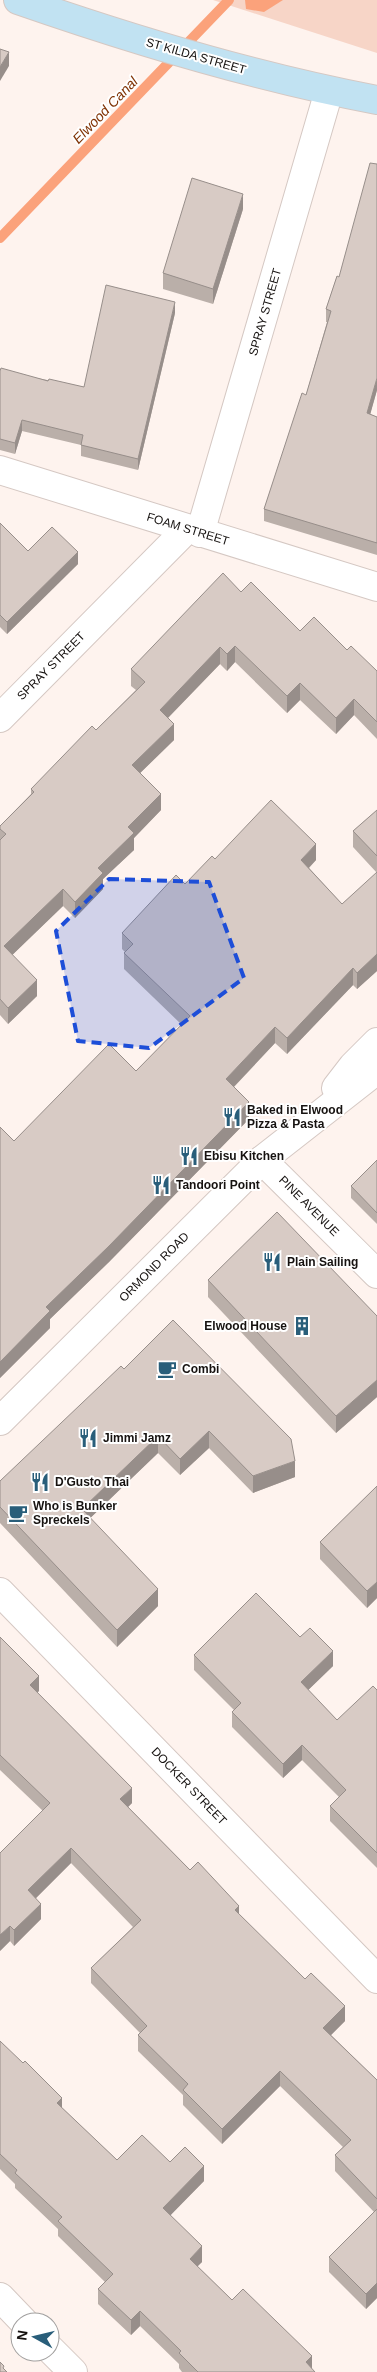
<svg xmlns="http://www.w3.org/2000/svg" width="377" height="2372" viewBox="0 0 377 2372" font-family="Arial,sans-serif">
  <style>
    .green { fill: #f7d5c7 }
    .water { fill: #fba27b }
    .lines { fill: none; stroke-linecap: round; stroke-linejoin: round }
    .stream { stroke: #fba27b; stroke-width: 10 }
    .minor-casing { stroke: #d5c8c3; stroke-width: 30 }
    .tertiary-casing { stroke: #d5c8c3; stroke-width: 30 }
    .secondary-casing { stroke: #d5c8c3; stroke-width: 30 }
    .minor { stroke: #fff; stroke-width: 28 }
    .tertiary { stroke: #fff; stroke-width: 28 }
    .secondary { stroke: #c1e2f2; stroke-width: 28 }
    .wall { fill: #baafa9 }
    .shaded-wall { fill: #978e8a }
    .building { fill: #d8cbc5; stroke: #978e8a }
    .marked { fill: #1d4ed8; fill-opacity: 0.2; stroke: #1d4ed8; stroke-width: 4; stroke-dasharray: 10 6; stroke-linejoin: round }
    .labels { text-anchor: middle; stroke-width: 4; stroke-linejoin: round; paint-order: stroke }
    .street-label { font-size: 12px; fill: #161210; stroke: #fff }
    .poi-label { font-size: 12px; font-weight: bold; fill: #161210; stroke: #fff; text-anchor: start }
    .water-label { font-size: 14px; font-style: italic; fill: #803305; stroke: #fff }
  </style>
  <rect width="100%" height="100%" fill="#fef3ee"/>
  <polygon class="green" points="213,0 377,0 377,53"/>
  <polygon class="water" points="245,0 283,0 264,12 246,9"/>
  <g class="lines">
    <polyline class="stream" points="0,238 229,0"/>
    <g class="minor-casing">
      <g id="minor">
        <polyline points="0,470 377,587"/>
        <polyline points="200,533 329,91"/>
        <polyline points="0,718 187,529"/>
        <polyline points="262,1160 377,1274"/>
        <polyline points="0,1592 377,1979"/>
        <polyline points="0,2297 24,2322"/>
        <polyline points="50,2349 73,2372"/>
      </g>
    </g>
    <g class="tertiary-casing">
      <g id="tertiary">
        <polyline points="336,1088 353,1066 377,1042"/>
        <polyline points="0,1421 262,1160 377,1070"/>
      </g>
    </g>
    <g class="secondary-casing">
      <path id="secondary" d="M18 0C136 41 255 77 377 100"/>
    </g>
    <use href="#minor" class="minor"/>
    <use href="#tertiary" class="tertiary"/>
    <use href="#secondary" class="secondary"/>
  </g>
  <g class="wall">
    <polygon points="243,209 213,304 163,289 163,273"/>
    <polygon points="337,276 377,390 370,414 377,417 377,555 264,521 264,509 306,395 327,322 326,322 326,309"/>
    <polygon points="175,313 138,470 81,456 81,445 22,431 15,454 0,450 0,371 84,387"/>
    <polygon points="0,523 28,551 78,564 7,634 0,627"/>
    <polygon points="241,592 300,631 347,650 377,671 377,739 354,715 336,734 300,700 287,713 235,662 227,671 220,664 168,718 174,740 140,773 161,810 134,838 134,850 103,879 103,889 75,918 63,906 12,955 37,996 8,1024 0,1015 0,826 31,794 31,789 96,730 136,690 131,686 131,669"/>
    <polygon points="377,810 377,971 357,989 353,985 287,1054 275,1043 234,1087 249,1119 109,1262 50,1319 50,1328 0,1378 0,1127 14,1141 136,1071 182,1025 124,969 124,953 125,952 122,949 122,933 185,884 215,859 316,860 309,868 342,904 377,873 353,847 353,831"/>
    <polygon points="377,1160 377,1224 351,1198 351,1186"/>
    <polygon points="208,1280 377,1316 377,1397 336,1433 208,1297"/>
    <polygon points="124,1369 295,1477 253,1493 209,1448 180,1475 158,1453 90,1518 158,1606 117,1647 0,1523 0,1481"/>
    <polygon points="377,1486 377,1598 367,1608 320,1559 320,1542"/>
    <polygon points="0,1637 39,1691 37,1692 132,1803 128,1807 190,1870 239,1915 345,2021 331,2035 377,2080 377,2298 366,2309 329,2272 329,2257 374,2212 335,2171 335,2155 343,2147 280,2086 222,2144 183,2105 183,2095 138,2051 138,2035 140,2033 91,1983 91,1968 133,1927 71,1863 36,1898 41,1919 14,1946 10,1941 0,1951 43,1811 0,1770"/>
    <polygon points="300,1637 333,1666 308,1690 337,1720 377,1690 377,1868 330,1821 330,1806 339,1797 302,1760 283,1778 232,1727 232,1712 234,1710 194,1670 194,1655"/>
    <polygon points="0,2041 62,2108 117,2160 170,2162 204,2181 170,2215 202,2262 197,2266 232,2300 315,2372 182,2372 179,2368 179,2364 140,2326 131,2335 98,2304 98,2289 105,2282 58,2236 58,2229 15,2188 15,2184 0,2169"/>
  </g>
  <g class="shaded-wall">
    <polygon points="9,52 9,66 0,81 0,67"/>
    <polygon points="243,194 243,209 213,304 213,289"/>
    <polygon points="175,302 175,313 138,470 138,459"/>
    <polygon points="377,378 377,390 367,426 367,413"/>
    <polygon points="22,420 22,431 15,454 15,443"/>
    <polygon points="78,552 78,564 7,634 7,622"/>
    <polygon points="235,646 235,662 227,671 227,654"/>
    <polygon points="220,647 220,664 160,726 160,710"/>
    <polygon points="300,683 300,700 287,713 287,696"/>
    <polygon points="354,699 354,715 336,734 336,718"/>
    <polygon points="174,724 174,740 132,781 132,765"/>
    <polygon points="161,794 161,810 134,838 134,850 103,879 103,889 75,918 75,902 98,868 128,827"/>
    <polygon points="316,844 316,860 301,876 301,860"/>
    <polygon points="63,889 63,906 4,963 4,946"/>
    <polygon points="377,954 377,971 357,989 357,973"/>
    <polygon points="353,968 353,985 287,1054 287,1038"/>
    <polygon points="37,980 37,996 8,1024 8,1008"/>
    <polygon points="275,1027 275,1043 226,1095 226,1079"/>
    <polygon points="249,1102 249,1119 109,1262 50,1319 50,1328 0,1378 0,1362 46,1307"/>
    <polygon points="377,1380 377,1397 336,1433 336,1416"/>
    <polygon points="209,1431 209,1448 180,1475 180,1459"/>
    <polygon points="158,1436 158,1453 82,1526 82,1509"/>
    <polygon points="295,1461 295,1477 253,1493 253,1476"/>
    <polygon points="377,1582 377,1598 367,1608 367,1591"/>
    <polygon points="158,1589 158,1606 117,1647 117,1630"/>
    <polygon points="333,1651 333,1666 301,1697 301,1682"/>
    <polygon points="39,1676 39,1691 30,1700 30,1685"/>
    <polygon points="302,1745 302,1760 283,1778 283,1764"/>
    <polygon points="132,1788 132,1803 120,1815 120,1799"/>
    <polygon points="71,1848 71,1863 28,1906 28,1890"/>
    <polygon points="41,1904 41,1919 14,1946 14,1930"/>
    <polygon points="239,1906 239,1921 235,1910"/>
    <polygon points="10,1926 10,1941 0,1951 0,1935"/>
    <polygon points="345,2006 345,2021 323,2043 323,2028"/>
    <polygon points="280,2071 280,2086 222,2144 222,2129"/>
    <polygon points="62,2098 62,2113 57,2103"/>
    <polygon points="204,2166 204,2181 163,2223 163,2208"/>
    <polygon points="202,2246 202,2262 190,2274 190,2259"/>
    <polygon points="377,2283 377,2298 366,2309 366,2294"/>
    <polygon points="140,2311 140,2326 131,2335 131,2320"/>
    <polygon points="312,2356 312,2371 306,2362"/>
  </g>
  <g class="building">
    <polygon points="0,49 9,52 0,67"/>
    <polygon points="370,163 377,164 377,378 367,413 377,417 377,543 264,509 302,393 306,395 331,311 326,309 337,276 339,277"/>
    <polygon points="192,178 243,194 213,289 163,273"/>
    <polygon points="106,285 175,302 138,459 81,445 83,435 22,420 15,443 0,439 0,371 1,368 48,381 49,379 84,387"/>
    <polygon points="0,523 28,551 52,527 78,552 7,622 0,615"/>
    <polygon points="223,573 241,592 251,582 300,631 314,617 347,650 351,646 377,671 377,722 354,699 336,718 300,683 287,696 235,646 227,654 220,647 160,710 174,724 132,765 161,794 128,827 134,833 98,868 103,873 75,902 63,889 4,946 37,980 8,1008 0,999 0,840 6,834 0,829 0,826 34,792 31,789 92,726 96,730 145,682 131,669"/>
    <polygon points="271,800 316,844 301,860 342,904 377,872 377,954 357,973 353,968 287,1038 275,1027 226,1079 249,1102 109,1246 46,1307 50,1311 0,1362 0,1127 14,1141 109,1044 136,1071 190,1016 124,953 133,944 122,933 176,875 185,884 212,856 215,859"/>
    <polygon points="377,810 377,856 353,831"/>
    <polygon points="377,1160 377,1213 351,1186"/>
    <polygon points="277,1212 377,1316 377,1380 336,1416 208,1280"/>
    <polygon points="173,1320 291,1439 295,1461 253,1476 209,1431 180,1459 158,1436 82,1509 158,1589 117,1630 0,1507 0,1481 121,1366 124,1369"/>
    <polygon points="377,1486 377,1582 367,1591 320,1542"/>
    <polygon points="256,1593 300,1637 310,1628 333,1651 301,1682 337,1720 373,1686 377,1690 377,1853 330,1806 346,1790 302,1745 283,1764 232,1712 241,1703 194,1655"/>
    <polygon points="0,1637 39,1676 30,1685 132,1788 120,1799 190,1870 198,1862 239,1906 235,1910 305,1979 311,1973 345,2006 323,2028 377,2080 377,2199 335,2155 351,2140 280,2071 222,2129 183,2090 188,2084 138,2035 147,2026 91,1968 141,1920 71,1848 28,1890 41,1904 14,1930 10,1926 0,1935 0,1853 50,1803 0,1755"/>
    <polygon points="0,2041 23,2063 25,2061 62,2098 57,2103 117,2160 142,2135 170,2162 185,2147 204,2166 163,2208 202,2246 190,2259 232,2300 243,2289 312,2356 306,2362 315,2372 198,2372 179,2353 181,2351 140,2311 131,2320 98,2289 113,2274 58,2221 62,2217 15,2173 17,2170 0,2154"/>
    <polygon points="377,2209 377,2283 366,2294 329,2257"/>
    <polygon points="0,2362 4,2366 3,2368 7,2372 0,2372"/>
  </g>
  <path class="marked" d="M109 879 209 882 244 978 149 1048 78 1041 56 931Z"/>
  <defs>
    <g id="restaurant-bare" transform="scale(1.5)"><path d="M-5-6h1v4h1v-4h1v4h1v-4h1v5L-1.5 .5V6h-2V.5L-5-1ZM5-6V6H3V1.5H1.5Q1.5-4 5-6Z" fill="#295e7a" stroke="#fff" stroke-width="2.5" paint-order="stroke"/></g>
    <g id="building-bare" transform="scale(1.5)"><path d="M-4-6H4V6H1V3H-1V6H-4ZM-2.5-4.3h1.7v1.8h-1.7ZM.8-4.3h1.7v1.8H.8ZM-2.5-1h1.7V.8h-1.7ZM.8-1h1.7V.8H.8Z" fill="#295e7a" stroke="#fff" stroke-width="2.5" paint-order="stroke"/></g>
    <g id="cafe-bare" transform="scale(1.5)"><path d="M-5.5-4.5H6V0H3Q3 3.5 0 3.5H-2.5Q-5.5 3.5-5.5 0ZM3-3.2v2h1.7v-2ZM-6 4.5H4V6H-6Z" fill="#295e7a" stroke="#fff" stroke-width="2.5" paint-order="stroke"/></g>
  </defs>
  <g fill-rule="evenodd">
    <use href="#restaurant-bare" x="232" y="1117"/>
    <use href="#restaurant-bare" x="189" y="1156"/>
    <use href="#restaurant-bare" x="161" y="1185"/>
    <use href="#restaurant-bare" x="272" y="1262"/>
    <use href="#building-bare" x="302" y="1326"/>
    <use href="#cafe-bare" x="167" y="1369"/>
    <use href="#restaurant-bare" x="88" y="1438"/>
    <use href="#restaurant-bare" x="40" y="1482"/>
    <use href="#cafe-bare" x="18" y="1513"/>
  </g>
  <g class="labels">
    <g class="street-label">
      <text transform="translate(196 56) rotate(16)" y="4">ST KILDA STREET</text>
      <text transform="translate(265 312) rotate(-74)" y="4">SPRAY STREET</text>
      <text transform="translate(188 529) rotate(17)" y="4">FOAM STREET</text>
      <text transform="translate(51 666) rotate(-45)" y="4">SPRAY STREET</text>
      <text transform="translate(309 1206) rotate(45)" y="4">PINE AVENUE</text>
      <text transform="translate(154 1267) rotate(-45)" y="4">ORMOND ROAD</text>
      <text transform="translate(189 1786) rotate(46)" y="4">DOCKER STREET</text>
    </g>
    <g class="poi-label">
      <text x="247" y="1114">Baked in Elwood<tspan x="247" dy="14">Pizza &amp; Pasta</tspan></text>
      <text x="204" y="1160">Ebisu Kitchen</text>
      <text x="176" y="1189">Tandoori Point</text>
      <text x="287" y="1266">Plain Sailing</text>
      <text x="287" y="1330" text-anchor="end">Elwood House</text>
      <text x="182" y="1373">Combi</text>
      <text x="103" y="1442">Jimmi Jamz</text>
      <text x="55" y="1486">D'Gusto Thai</text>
      <text x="33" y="1510">Who is Bunker<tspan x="33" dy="14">Spreckels</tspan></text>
    </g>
    <g class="water-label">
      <text transform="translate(105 110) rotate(-46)" y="5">Elwood Canal</text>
    </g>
  </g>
  <g transform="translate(35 2337) rotate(278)"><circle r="24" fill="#ffffff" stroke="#a2a09f"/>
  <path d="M0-4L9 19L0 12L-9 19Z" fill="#295e7a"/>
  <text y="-8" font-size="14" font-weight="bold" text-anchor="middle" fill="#161210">N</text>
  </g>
</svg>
